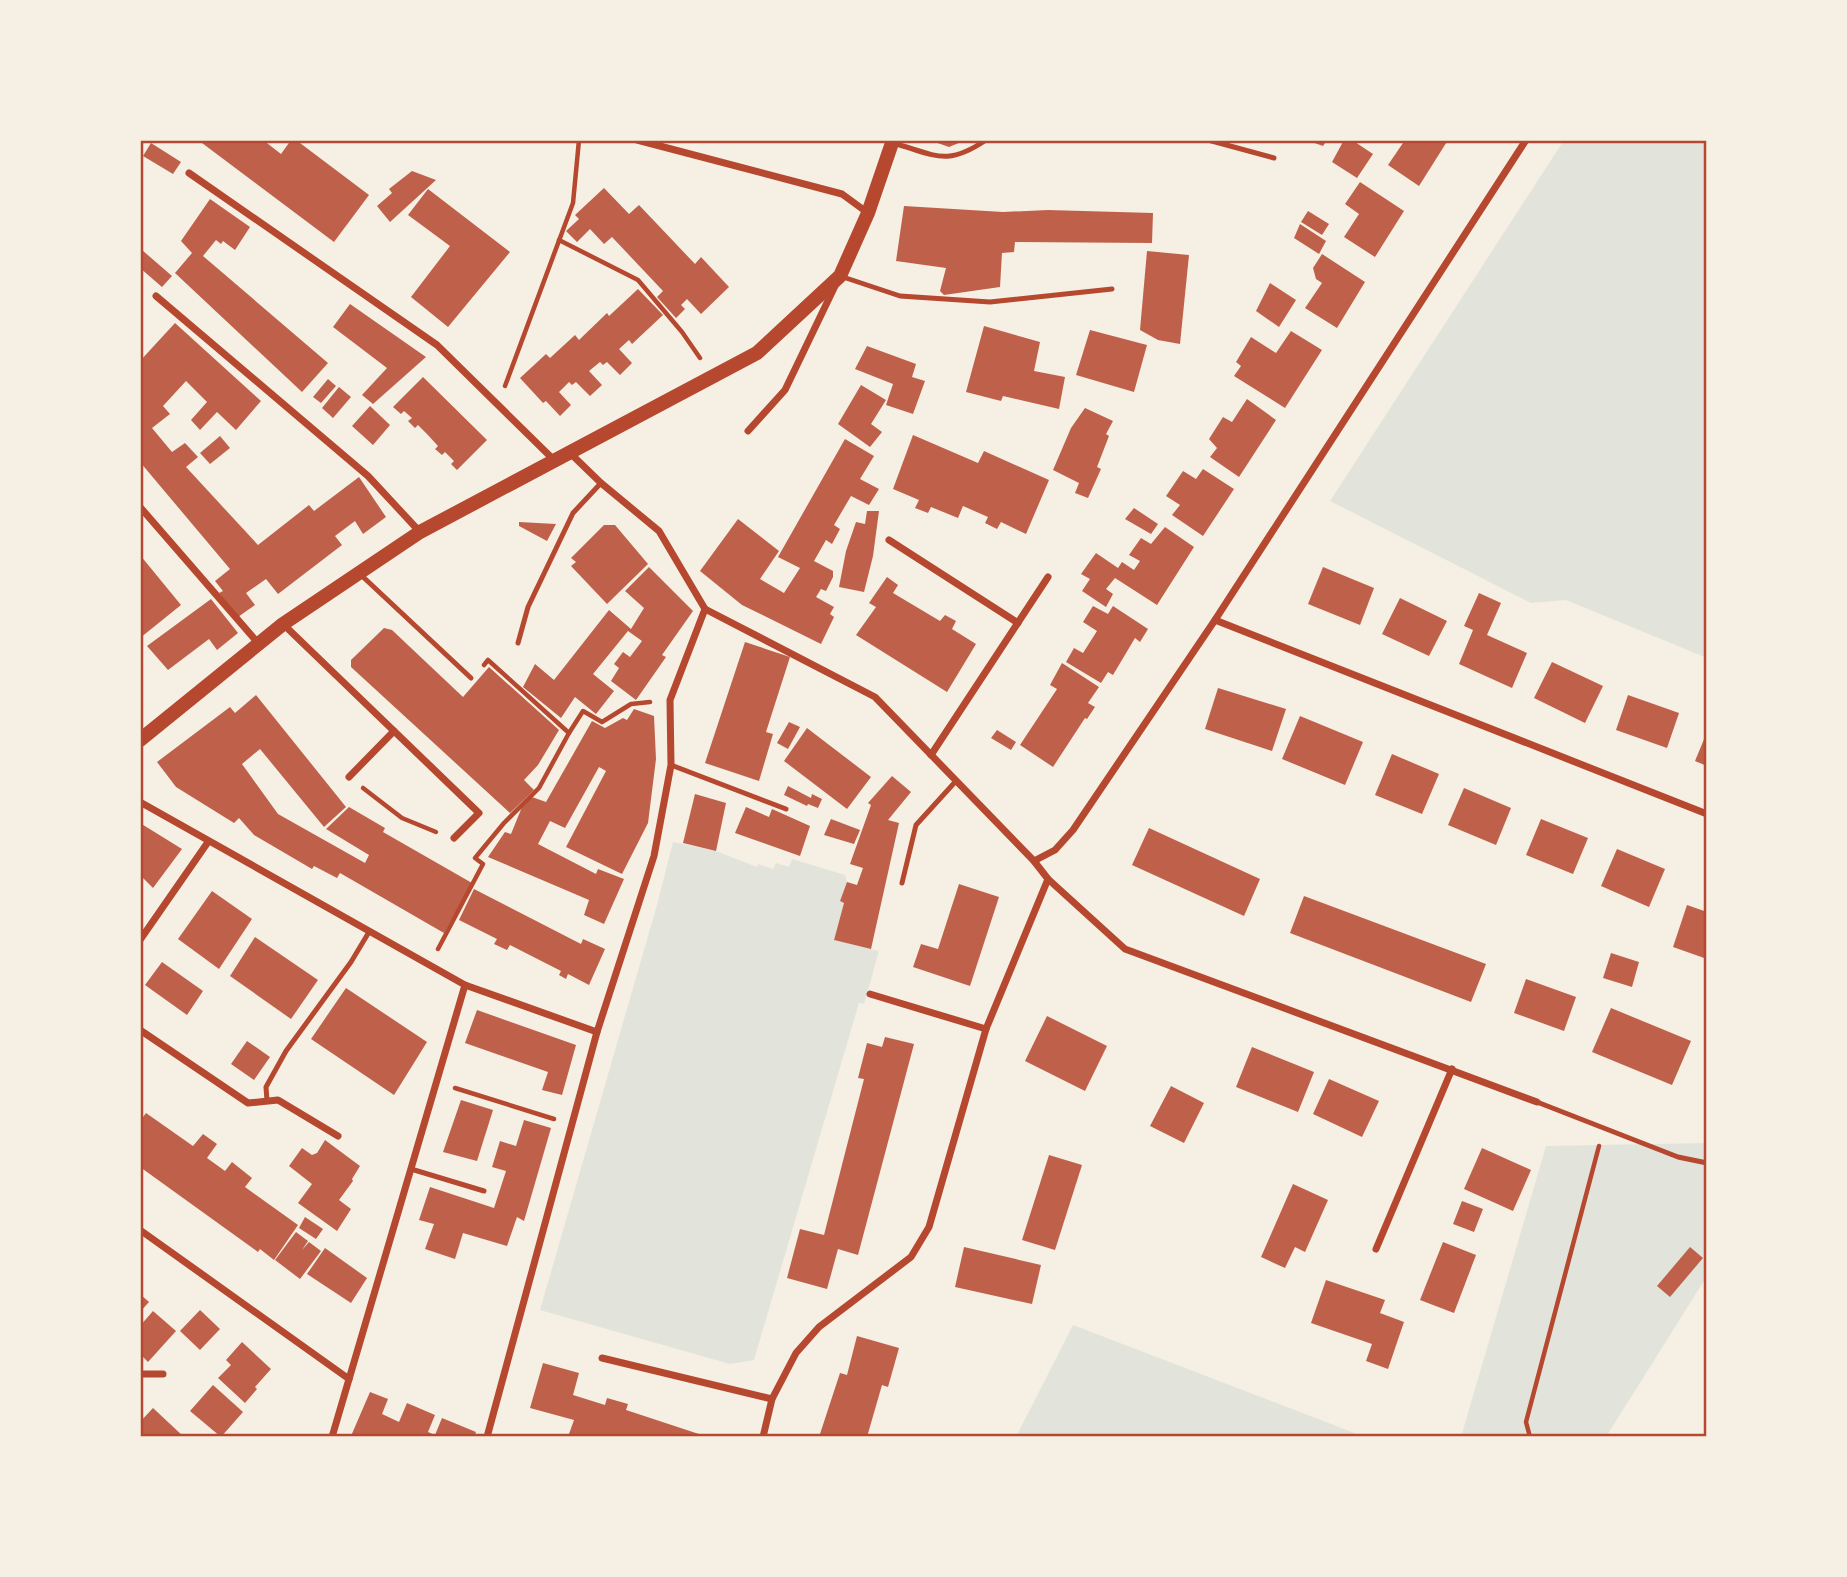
<svg xmlns="http://www.w3.org/2000/svg" width="1847" height="1577" viewBox="0 0 1847 1577" font-family="'Noto Sans',sans-serif">
  <style>
    .green { fill: #e2e4dc }
    .building { fill: #bf614a }
    .lines { fill: none; stroke-linecap: round; stroke-linejoin: round }
    .path { stroke: #b5482f; stroke-width: 4.5 }
    .service { stroke: #b5482f; stroke-width: 5 }
    .minor { stroke: #b5482f; stroke-width: 7 }
    .secondary { stroke: #b5482f; stroke-width: 14 }
    .neatline { fill: none; stroke: #b5482f; stroke-width: 2.5 }
  </style>
  <rect width="100%" height="100%" fill="#f6efe4"/>
  <g class="green">
    <polygon points="1564,140 1707,140 1707,658 1566,600 1531,603 1330,501"/>
    <polygon points="673,842 716,851 757,867 758,864 773,869 776,863 789,867 792,859 845,875 847,882 840,901 844,903 834,940 879,951 864,1004 859,1003 754,1360 730,1364 540,1310 657,905"/>
    <polygon points="1707,1143 1707,1276 1606,1437 1461,1437 1546,1146"/>
    <polygon points="1073,1325 1365,1437 1016,1437"/>
  </g>
  <g class="building">
    <polygon points="205,140 263,140 281,154 291,140 296,140 369,195 334,242 202,143"/>
    <polygon points="929,140 966,140 949,147"/>
    <polygon points="1306,140 1327,140 1323,146"/>
    <polygon points="1344,140 1352,140 1373,154 1357,178 1332,162"/>
    <polygon points="1405,140 1448,140 1419,186 1388,165"/>
    <polygon points="151,143 181,162 173,174 143,156"/>
    <polygon points="412,171 436,180 390,222 377,206 392,193 389,189"/>
    <polygon points="1360,182 1404,211 1375,257 1344,237 1359,214 1345,204"/>
    <polygon points="604,188 629,214 639,205 695,264 701,257 729,287 701,314 687,299 681,305 685,309 676,318 657,297 663,291 612,237 604,244 590,229 577,242 566,231 579,219 575,215"/>
    <polygon points="428,189 510,252 448,327 411,297 450,246 408,215"/>
    <polygon points="210,199 250,227 235,250 223,241 221,244 216,240 203,256 328,363 302,392 175,273 192,253 181,241"/>
    <polygon points="904,206 1003,212 1048,210 1153,213 1152,243 1015,242 1014,252 1002,253 1000,287 944,295 940,291 946,268 896,261"/>
    <polygon points="1308,211 1329,224 1322,235 1301,222"/>
    <polygon points="1300,224 1326,241 1319,254 1294,238"/>
    <polygon points="142,250 172,276 162,287 140,268 140,252"/>
    <polygon points="1147,251 1189,255 1180,344 1158,340 1140,330"/>
    <polygon points="1322,254 1365,282 1337,328 1305,308 1322,283 1316,279 1313,268"/>
    <polygon points="1270,283 1296,300 1279,327 1256,311"/>
    <polygon points="638,289 663,315 632,344 629,340 619,349 632,363 620,375 607,362 603,365 600,362 589,371 602,385 590,396 576,382 572,385 569,382 559,392 571,405 560,416 546,401 543,403 520,378 546,354 550,358 575,335 579,340 607,313 609,316"/>
    <polygon points="350,304 426,357 373,404 362,395 387,368 333,327"/>
    <polygon points="175,323 261,401 236,430 217,412 200,430 191,420 207,402 186,381 163,406 170,414 152,428 172,452 185,443 198,457 186,467 258,545 309,505 314,511 359,477 386,517 363,534 355,521 335,536 342,545 278,594 266,579 246,593 255,605 238,617 219,593 223,591 215,581 230,569 140,462 140,361"/>
    <polygon points="984,326 1040,342 1034,371 1065,377 1059,409 1003,396 1001,401 966,392"/>
    <polygon points="1090,330 1147,345 1134,392 1076,375"/>
    <polygon points="1291,331 1322,350 1285,408 1234,376 1241,366 1236,362 1251,337 1276,353"/>
    <polygon points="867,346 916,364 912,377 925,381 913,414 886,405 893,384 855,369"/>
    <polygon points="423,377 487,440 457,470 451,464 454,461 445,452 442,455 435,449 438,446 427,434 418,425 415,428 408,421 412,418 404,411 401,414 393,407"/>
    <polygon points="328,379 336,386 321,403 313,397"/>
    <polygon points="861,385 886,400 871,424 882,432 870,447 838,424"/>
    <polygon points="339,387 351,397 333,418 322,408"/>
    <polygon points="1247,399 1276,420 1239,477 1210,457 1217,448 1209,439 1223,417 1232,422"/>
    <polygon points="370,406 390,425 373,445 352,426"/>
    <polygon points="1085,408 1113,421 1106,434 1109,436 1097,467 1101,469 1088,498 1075,493 1079,483 1053,470 1071,428"/>
    <polygon points="913,435 978,463 984,451 1049,480 1026,534 1001,522 997,529 985,523 988,517 963,506 958,518 931,507 928,513 915,508 919,500 893,489"/>
    <polygon points="220,436 230,448 210,464 200,453"/>
    <polygon points="845,439 874,456 860,479 879,489 869,505 851,496 834,525 840,529 832,544 826,540 814,561 833,571 833,577 826,591 821,589 816,597 834,607 830,614 834,617 821,644 742,605 700,571 738,519 779,551 760,579 784,593 800,568 778,557"/>
    <polygon points="1203,469 1234,489 1203,536 1172,515 1180,505 1166,496 1183,471 1196,479"/>
    <polygon points="1134,508 1158,524 1151,534 1125,519"/>
    <polygon points="867,511 879,511 873,556 864,592 839,587 846,551 856,522 865,524"/>
    <polygon points="519,522 556,524 547,541 519,526"/>
    <polygon points="604,525 615,525 648,564 607,604 571,566 576,562 571,558"/>
    <polygon points="1165,527 1194,547 1157,605 1115,578 1106,589 1113,594 1106,607 1082,591 1090,579 1081,574 1096,553 1118,568 1122,562 1134,570 1140,561 1129,555 1141,538 1151,544"/>
    <polygon points="140,555 181,605 140,638"/>
    <polygon points="649,567 693,611 662,655 666,657 636,700 611,681 619,668 614,664 623,652 630,657 642,641 628,631 593,674 614,691 596,714 575,697 561,718 523,687 535,664 554,680 609,610 631,629 644,608 625,591"/>
    <polygon points="1323,567 1374,588 1360,625 1308,604"/>
    <polygon points="887,577 898,585 893,593 940,621 945,615 956,621 952,629 976,644 947,692 856,635 876,607 869,603"/>
    <polygon points="1479,593 1501,603 1487,635 1527,653 1512,688 1459,664 1473,630 1464,626"/>
    <polygon points="1400,598 1447,621 1429,656 1382,634"/>
    <polygon points="211,599 238,633 217,650 209,639 168,670 147,646"/>
    <polygon points="1093,606 1108,614 1113,606 1148,629 1140,642 1135,638 1113,675 1108,672 1101,683 1066,662 1074,648 1083,653 1097,631 1083,622"/>
    <polygon points="384,628 392,630 463,697 489,667 559,730 538,765 524,780 534,790 510,813 351,667 351,660"/>
    <polygon points="745,642 790,657 766,732 773,734 759,781 705,763"/>
    <polygon points="1552,662 1603,686 1585,723 1534,698"/>
    <polygon points="1062,663 1099,687 1088,703 1095,707 1087,719 1085,718 1053,767 1020,745 1057,689 1050,685"/>
    <polygon points="1218,688 1286,709 1272,751 1205,729"/>
    <polygon points="256,695 346,807 324,827 260,749 242,764 278,814 365,863 369,855 326,829 349,807 385,828 383,832 472,883 444,933 340,873 337,878 314,866 312,869 254,835 239,818 234,823 176,787 157,762 230,707 235,713"/>
    <polygon points="1628,695 1679,713 1667,748 1616,730"/>
    <polygon points="634,709 654,716 656,759 648,823 622,874 566,847 606,771 599,767 565,828 550,821 538,844 596,874 598,869 624,879 604,924 584,915 589,900 488,857 505,832 511,834 522,807 532,797 546,802 592,721 605,728 623,718 627,720"/>
    <polygon points="1300,716 1363,742 1345,785 1282,759"/>
    <polygon points="789,722 800,727 788,749 777,743"/>
    <polygon points="807,728 871,777 847,809 784,761"/>
    <polygon points="997,730 1016,742 1011,750 991,738"/>
    <polygon points="1707,732 1707,766 1695,761"/>
    <polygon points="1392,754 1439,774 1422,814 1375,795"/>
    <polygon points="892,776 911,792 888,820 899,823 871,949 834,940 844,903 840,901 847,882 857,885 863,868 850,864 871,805 868,803"/>
    <polygon points="788,786 811,798 812,794 822,799 818,808 808,804 807,806 784,795"/>
    <polygon points="1464,788 1511,808 1496,845 1448,825"/>
    <polygon points="695,794 726,803 716,851 683,843"/>
    <polygon points="746,807 769,817 772,809 810,826 800,856 735,833"/>
    <polygon points="831,819 860,830 854,844 824,835"/>
    <polygon points="1541,819 1588,838 1573,874 1526,855"/>
    <polygon points="140,823 182,849 153,888 140,875"/>
    <polygon points="1149,828 1260,879 1244,916 1132,865"/>
    <polygon points="1617,849 1665,869 1649,907 1601,886"/>
    <polygon points="959,884 999,897 970,986 913,967 921,944 938,949"/>
    <polygon points="474,889 581,944 583,939 605,949 589,985 568,974 566,979 559,975 561,971 510,945 507,950 494,944 497,939 459,920"/>
    <polygon points="212,891 252,919 219,969 178,939"/>
    <polygon points="1304,896 1486,964 1471,1002 1290,933"/>
    <polygon points="1687,905 1707,912 1707,959 1673,947"/>
    <polygon points="255,937 318,980 291,1019 230,976"/>
    <polygon points="1611,953 1639,962 1632,987 1603,978"/>
    <polygon points="162,962 203,991 187,1015 145,985"/>
    <polygon points="1526,979 1576,997 1564,1031 1514,1013"/>
    <polygon points="346,988 427,1042 394,1095 311,1039"/>
    <polygon points="1611,1008 1691,1041 1672,1085 1592,1052"/>
    <polygon points="477,1010 576,1045 562,1095 542,1090 548,1072 465,1043"/>
    <polygon points="1047,1016 1107,1046 1085,1091 1025,1061"/>
    <polygon points="885,1037 914,1044 858,1255 838,1249 827,1289 787,1278 800,1229 824,1235 864,1079 858,1078 867,1043 882,1047"/>
    <polygon points="247,1041 270,1057 254,1080 231,1064"/>
    <polygon points="1252,1047 1314,1072 1298,1112 1236,1087"/>
    <polygon points="1329,1079 1379,1101 1362,1137 1313,1114"/>
    <polygon points="1171,1086 1204,1103 1184,1143 1150,1126"/>
    <polygon points="461,1100 493,1110 477,1161 443,1152"/>
    <polygon points="146,1113 193,1146 203,1134 217,1144 207,1158 225,1171 232,1162 252,1178 245,1187 298,1225 274,1260 260,1249 258,1252 140,1167 140,1121"/>
    <polygon points="524,1120 551,1128 524,1221 517,1217 507,1246 463,1233 455,1259 425,1249 434,1224 419,1220 430,1187 494,1208 506,1171 492,1167 500,1141 516,1146"/>
    <polygon points="325,1140 360,1166 352,1179 353,1181 339,1200 351,1209 337,1231 298,1203 312,1184 289,1166 302,1148 312,1155 317,1153"/>
    <polygon points="1482,1148 1531,1170 1513,1211 1464,1189"/>
    <polygon points="1049,1155 1082,1165 1055,1250 1022,1240"/>
    <polygon points="1293,1184 1328,1200 1305,1252 1295,1247 1285,1268 1261,1257"/>
    <polygon points="1462,1201 1483,1209 1474,1232 1453,1224"/>
    <polygon points="305,1217 323,1229 316,1239 299,1228"/>
    <polygon points="296,1232 308,1241 302,1250 309,1242 321,1251 300,1279 275,1260"/>
    <polygon points="1443,1242 1476,1255 1454,1313 1420,1300"/>
    <polygon points="964,1247 1041,1265 1032,1304 955,1287"/>
    <polygon points="1690,1247 1703,1258 1670,1297 1657,1286"/>
    <polygon points="325,1248 367,1278 351,1303 307,1274"/>
    <polygon points="1326,1280 1385,1300 1380,1313 1404,1322 1388,1369 1366,1361 1372,1344 1311,1323"/>
    <polygon points="140,1294 149,1302 140,1312"/>
    <polygon points="200,1310 220,1329 200,1350 180,1331"/>
    <polygon points="153,1311 176,1331 148,1362 140,1354 140,1326"/>
    <polygon points="857,1336 899,1348 888,1387 882,1385 867,1437 819,1437 840,1373 847,1375"/>
    <polygon points="242,1342 271,1369 255,1387 257,1389 245,1403 218,1378 231,1365 226,1360"/>
    <polygon points="543,1363 579,1373 573,1395 605,1405 607,1398 628,1404 626,1410 708,1437 577,1437 569,1434 574,1420 530,1408"/>
    <polygon points="213,1385 243,1412 221,1437 190,1411"/>
    <polygon points="370,1392 388,1399 382,1414 399,1422 407,1403 435,1415 428,1432 435,1435 442,1418 476,1432 474,1437 354,1437 351,1436"/>
    <polygon points="153,1408 184,1437 140,1436 140,1422"/>
  </g>
  <g class="lines">
    <g class="path">
      <polyline points="559,240 638,280 682,332 700,358"/>
      <polyline points="505,386 573,203 579,140"/>
      <polyline points="484,665 488,660 569,733 583,711 602,722 631,704 650,702"/>
      <polyline points="363,788 402,818 436,832"/>
      <polyline points="438,949 483,864 475,858 504,823 539,788 569,733"/>
      <polyline points="455,1088 554,1119"/>
      <polyline points="1530,1437 1526,1422 1599,1146"/>
    </g>
    <g class="service">
      <polyline points="1208,140 1274,158"/>
      <path d="M893 143C936 155 946 167 986 140"/>
      <polyline points="840,276 900,296 990,302 1112,289"/>
      <polyline points="361,575 471,678"/>
      <polyline points="518,643 528,607 573,513 601,483"/>
      <polyline points="671,765 786,809"/>
      <polyline points="902,883 916,825 956,781"/>
      <polyline points="267,1101 266,1087 286,1051 351,962 369,932"/>
      <polyline points="1537,1102 1678,1157 1707,1163"/>
      <polyline points="411,1169 484,1191"/>
    </g>
    <g class="minor">
      <polyline points="637,140 842,194 868,213"/>
      <polyline points="189,173 437,345 554,460"/>
      <polyline points="156,296 368,476 420,532"/>
      <polyline points="748,431 785,390 835,286"/>
      <polyline points="570,453 601,483 659,531 705,609 875,697 1034,861 1048,879 1125,949 1537,1102"/>
      <polyline points="140,507 259,644"/>
      <polyline points="889,540 1018,623"/>
      <polyline points="1215,620 1707,814"/>
      <polyline points="283,624 479,813 454,838"/>
      <polyline points="931,755 1048,577"/>
      <polyline points="349,777 394,731"/>
      <polyline points="140,802 465,985 597,1032"/>
      <polyline points="1034,861 1055,850 1073,830 1215,620 1526,140"/>
      <polyline points="140,940 208,842"/>
      <polyline points="870,994 986,1029"/>
      <polyline points="140,1030 248,1103 278,1100 338,1136"/>
      <polyline points="140,1230 349,1379"/>
      <polyline points="1376,1249 1452,1069"/>
      <polyline points="602,1358 772,1399 796,1353 819,1327 911,1257 929,1227 986,1029 1048,879"/>
      <polyline points="140,1374 163,1374"/>
      <polyline points="332,1437 465,985"/>
      <polyline points="487,1437 597,1032 654,856 671,765 670,700 705,609"/>
      <polyline points="763,1437 772,1399"/>
    </g>
    <polyline class="secondary" points="140,740 283,624 420,532 757,353 840,276 868,213 893,140"/>
  </g>
  <rect width="1847" height="1577" fill="none" stroke="#f6efe4" stroke-width="284"/>
  <rect x="142" y="142" width="1563" height="1293" class="neatline"/>
</svg>
